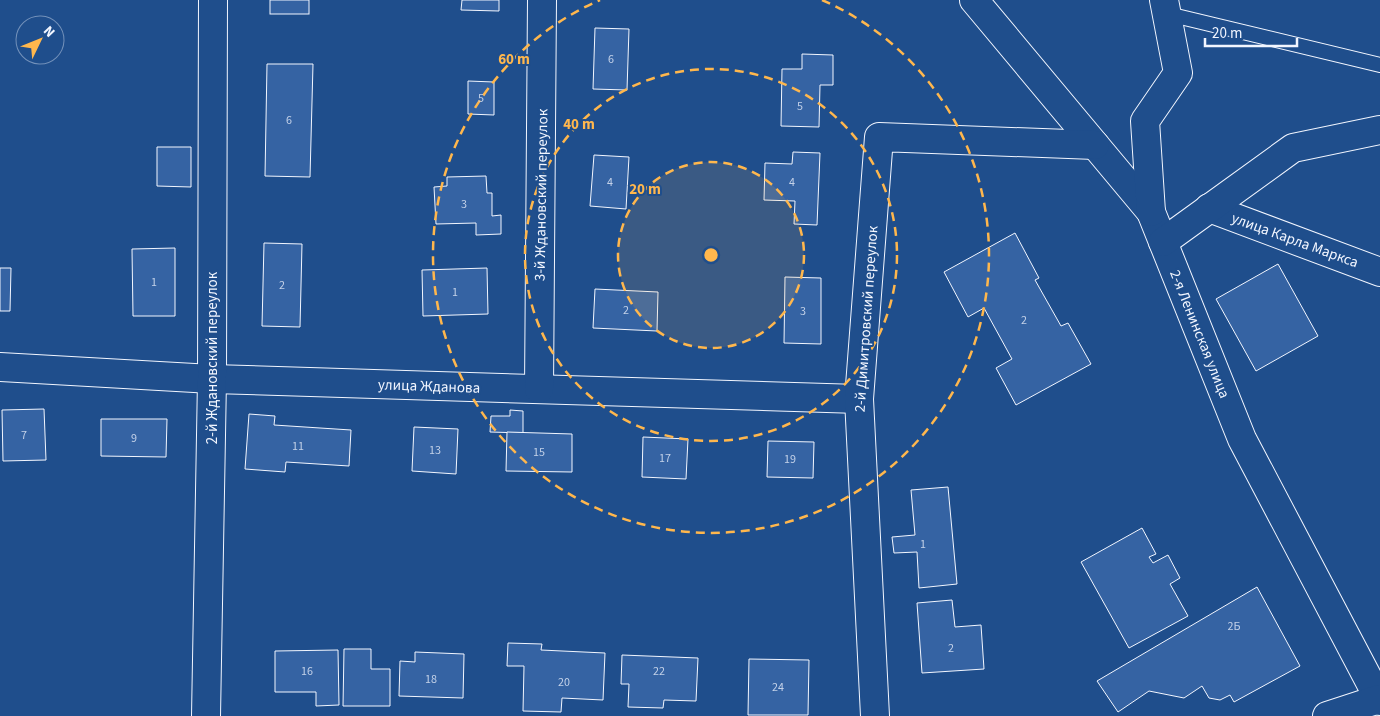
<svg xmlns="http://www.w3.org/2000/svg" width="1380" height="716" viewBox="0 0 1380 716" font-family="'Source Sans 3',sans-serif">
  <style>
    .building { fill: #3563a3; stroke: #f2f6ff }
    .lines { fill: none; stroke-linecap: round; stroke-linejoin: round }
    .service-casing { stroke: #f2f6ff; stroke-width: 16 }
    .minor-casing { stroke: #f2f6ff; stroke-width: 30 }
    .service { stroke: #1f4e8c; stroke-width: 14 }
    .minor { stroke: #1f4e8c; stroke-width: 28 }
    .ring { fill: none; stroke: #ffb74d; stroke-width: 2.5; stroke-dasharray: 9 6 }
    .labels { text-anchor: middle; stroke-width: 4; stroke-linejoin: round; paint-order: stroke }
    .number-label { font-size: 12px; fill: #c3d1e8 }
    .street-label { font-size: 15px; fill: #f2f6ff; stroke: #1f4e8c }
    .centre { fill: #ffb74d; stroke: #1f4e8c; stroke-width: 2.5 }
    .ring-label { font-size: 15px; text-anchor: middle; font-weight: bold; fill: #ffb74d; stroke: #1f4e8c; stroke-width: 4; stroke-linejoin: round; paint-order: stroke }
  </style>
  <rect width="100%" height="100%" fill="#1f4e8c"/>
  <g class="building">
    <rect x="270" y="0" width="39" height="14"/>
    <polygon points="462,0 499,0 499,11 461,10"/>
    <polygon points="595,28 629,29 627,90 593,89"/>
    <polygon points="802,54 833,55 833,85 820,85 819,127 781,126 782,69 802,69"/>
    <polygon points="267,64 313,64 310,177 265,176"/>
    <polygon points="468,81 494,82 494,115 468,114"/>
    <polygon points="157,147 191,147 191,187 157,186"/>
    <polygon points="793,152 820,153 817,225 794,224 795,201 764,200 765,163 792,164"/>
    <polygon points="594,155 629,157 626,209 590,206"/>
    <polygon points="486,176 487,193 492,193 492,216 501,215 501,234 476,235 476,223 436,224 434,187 447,186 447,177"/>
    <polygon points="1015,233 1039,278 1035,280 1061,326 1068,323 1091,364 1016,405 996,368 1012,359 984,308 968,317 944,272"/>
    <polygon points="264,243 302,244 300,327 262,326"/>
    <polygon points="175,248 175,316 133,316 132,249"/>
    <polygon points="1278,264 1318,336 1256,371 1216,299"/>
    <polygon points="0,268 11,268 10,311 0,311"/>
    <polygon points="487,268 488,314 423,316 422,270"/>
    <polygon points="785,277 821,278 821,344 784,343"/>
    <polygon points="595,289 658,292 657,331 593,328"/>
    <polygon points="44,409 46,460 3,461 2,410"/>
    <polygon points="510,410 523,411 523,433 490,432 491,416 510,416"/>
    <polygon points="249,414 275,416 274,425 351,430 349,466 286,462 285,472 245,469"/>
    <polygon points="101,419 167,419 166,457 101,456"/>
    <polygon points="414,427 458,429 456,474 412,471"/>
    <polygon points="507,432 572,434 572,472 506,471"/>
    <polygon points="643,437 688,439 686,479 642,477"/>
    <polygon points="768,441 814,442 813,478 767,477"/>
    <polygon points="948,487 957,584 919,588 917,552 894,553 892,537 915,535 911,490"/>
    <polygon points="1142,528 1156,554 1149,557 1153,563 1168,555 1180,578 1170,584 1188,616 1129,648 1081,562"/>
    <polygon points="1257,587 1300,666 1234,702 1230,695 1220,700 1209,698 1202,686 1184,698 1149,691 1118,712 1097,681"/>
    <polygon points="952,600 955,627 981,625 984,669 922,673 917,603"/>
    <polygon points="508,643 542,644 541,650 605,653 603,700 562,698 561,712 523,711 524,666 507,666"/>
    <polygon points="344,649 371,649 371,669 390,669 390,706 343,706"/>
    <polygon points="338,650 339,705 316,706 316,692 275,692 275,651"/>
    <polygon points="415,652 464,654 463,698 399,696 400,661 415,662"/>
    <polygon points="622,655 698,658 696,701 664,700 663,708 628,707 629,684 621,684"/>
    <polygon points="749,659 809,660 808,715 748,715"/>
  </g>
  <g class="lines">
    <g class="service-casing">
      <polyline id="service" points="1168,14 1380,65"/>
    </g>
    <g class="minor-casing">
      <g id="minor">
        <polyline points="974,0 1151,212 1242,439 1380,701"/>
        <polyline points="1209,208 1380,272"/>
        <polyline points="1151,212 1145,121 1178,73 1164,0"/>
        <polyline points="1163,242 1293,148 1380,130"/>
        <polyline points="0,367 212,379 859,399"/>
        <polyline points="539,389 542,0"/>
        <polyline points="206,716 212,379 213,0"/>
        <polyline points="875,716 859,399 879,137 1095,145"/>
        <polyline points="1327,716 1379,699"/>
      </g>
    </g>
    <use href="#service" class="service"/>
    <use href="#minor" class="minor"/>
  </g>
  <circle cx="711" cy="255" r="93" fill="#ffb74d" fill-opacity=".12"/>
  <g class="ring">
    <circle cx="711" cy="255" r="93"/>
    <circle cx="711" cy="255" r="186"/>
    <path d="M822 0A278 278 0 1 1 600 0"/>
  </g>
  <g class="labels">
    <g class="number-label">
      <text x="611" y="63">6</text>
      <text x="481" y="102">5</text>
      <text x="800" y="110">5</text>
      <text x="289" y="124">6</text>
      <text x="610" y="186">4</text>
      <text x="792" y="186">4</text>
      <text x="464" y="208">3</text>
      <text x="154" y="286">1</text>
      <text x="282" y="289">2</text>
      <text x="455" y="296">1</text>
      <text x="626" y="314">2</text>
      <text x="803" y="315">3</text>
      <text x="1024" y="324">2</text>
      <text x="24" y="439">7</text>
      <text x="134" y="442">9</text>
      <text x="298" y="450">11</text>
      <text x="435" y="454">13</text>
      <text x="539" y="456">15</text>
      <text x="665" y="462">17</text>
      <text x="790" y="463">19</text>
      <text x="923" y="548">1</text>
      <text x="1234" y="630">2Б</text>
      <text x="951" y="652">2</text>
      <text x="307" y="675">16</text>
      <text x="659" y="675">22</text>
      <text x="431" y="683">18</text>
      <text x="564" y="686">20</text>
      <text x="778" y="691">24</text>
    </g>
    <g class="street-label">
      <text transform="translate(541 195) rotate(-89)" y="5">3-й Ждановский переулок</text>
      <text transform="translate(1295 240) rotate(20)" y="5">улица Карла Маркса</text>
      <text transform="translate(866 319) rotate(-86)" y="5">2-й Димитровский переулок</text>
      <text transform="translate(1200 334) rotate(68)" y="5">2-я Ленинская улица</text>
      <text transform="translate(212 358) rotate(-90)" y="5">2-й Ждановский переулок</text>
      <text transform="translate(429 386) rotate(2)" y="5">улица Жданова</text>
    </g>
  </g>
  <circle cx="711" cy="255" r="8" class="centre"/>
  <g class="ring-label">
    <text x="514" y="64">60 m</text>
    <text x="579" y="129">40 m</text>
    <text x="645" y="194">20 m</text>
  </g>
  <g transform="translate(40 40) rotate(47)"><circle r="24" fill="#1f4e8c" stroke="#7391ba"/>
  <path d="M0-4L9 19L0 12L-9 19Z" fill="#ffb74d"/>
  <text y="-8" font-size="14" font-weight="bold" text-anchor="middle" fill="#f2f6ff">N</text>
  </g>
  <path d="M1205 38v8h92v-8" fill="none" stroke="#f2f6ff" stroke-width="2.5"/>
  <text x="1212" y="38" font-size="15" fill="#f2f6ff" stroke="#1f4e8c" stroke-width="4" paint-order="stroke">20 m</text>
</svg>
